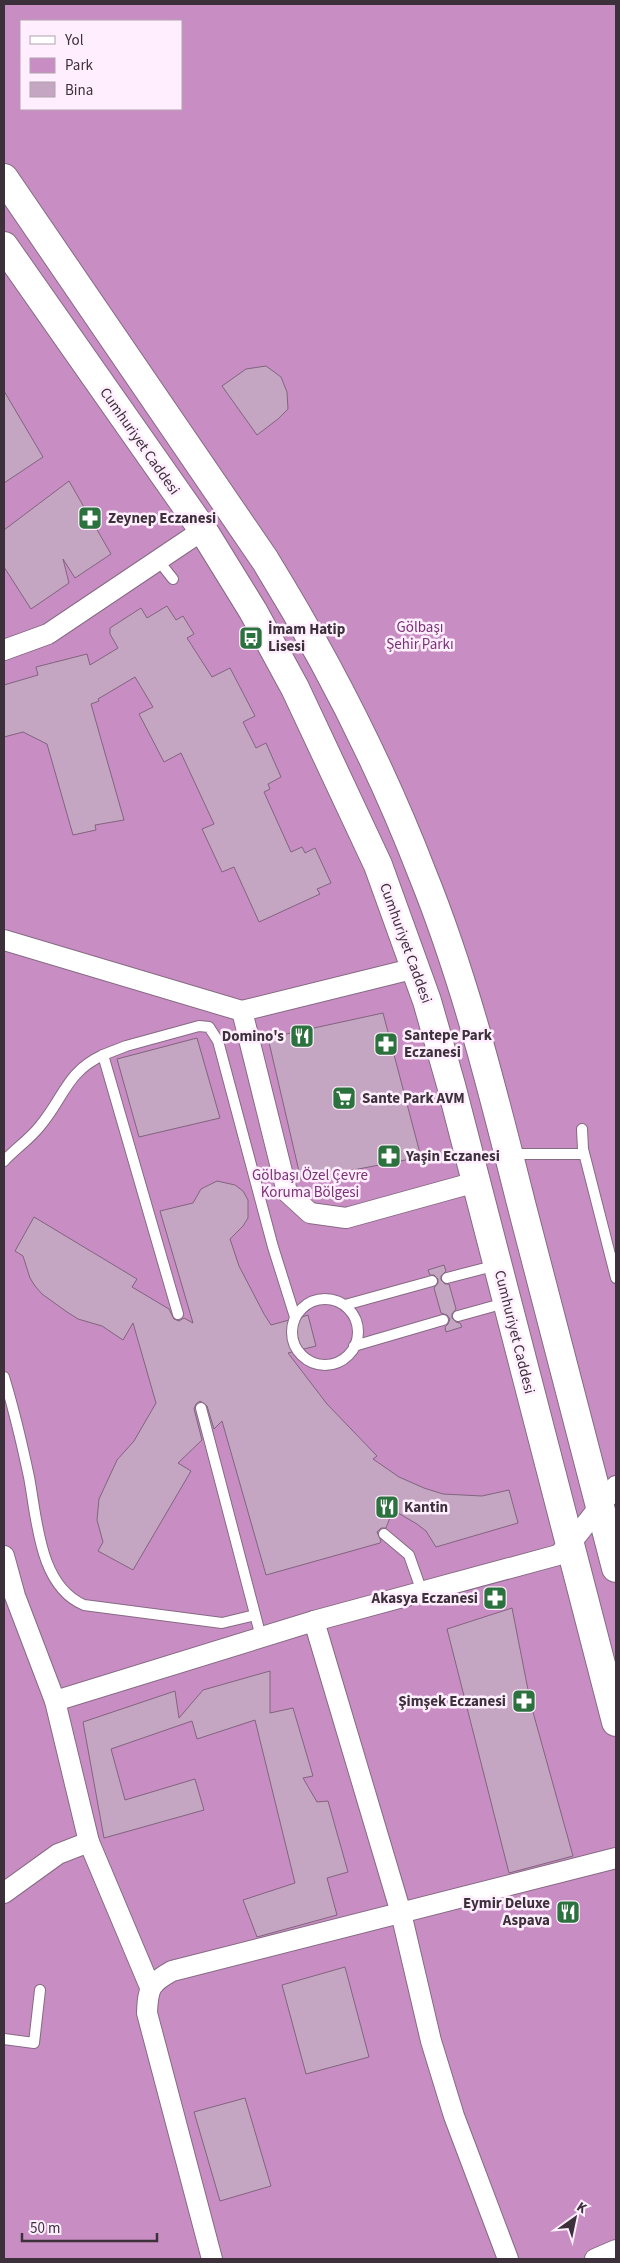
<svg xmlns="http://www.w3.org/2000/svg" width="620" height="2263" viewBox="0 0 620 2263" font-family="'Source Sans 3',sans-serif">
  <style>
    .green { fill: #c88ec3; fill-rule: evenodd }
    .building { fill: #c5a6c2; stroke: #81647e }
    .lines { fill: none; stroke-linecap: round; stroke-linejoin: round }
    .service-casing { stroke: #876a84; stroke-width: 12 }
    .minor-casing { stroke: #876a84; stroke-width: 22 }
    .secondary-casing { stroke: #876a84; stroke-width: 30 }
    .service { stroke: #fff; stroke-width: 10 }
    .minor { stroke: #fff; stroke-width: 20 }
    .secondary { stroke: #fff; stroke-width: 28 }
    .labels { text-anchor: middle; stroke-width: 5; stroke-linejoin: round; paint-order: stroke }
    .street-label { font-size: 15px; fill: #3c303b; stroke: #ffeefd }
    .poi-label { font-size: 15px; font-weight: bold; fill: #3c303b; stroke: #ffeefd; text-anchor: start }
    .park-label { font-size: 15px; fill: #793276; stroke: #ffeefd }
  </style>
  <rect width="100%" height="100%" fill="#e8c7e4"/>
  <path class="green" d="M4 4H616V2259H4ZM21 21H181V109H21Z"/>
  <g class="building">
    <polygon points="266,366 281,377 287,392 288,409 278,419 257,435 222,386 246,369"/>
    <polygon points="4,391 43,457 4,483"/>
    <polygon points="69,481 111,554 75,578 63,559 69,583 31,609 4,567 4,530"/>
    <polygon points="167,606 176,620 183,616 194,634 187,638 212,677 230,668 255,716 243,722 256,748 266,743 281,777 268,784 270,789 264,792 291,852 302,847 305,853 315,848 331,883 317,889 320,894 259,922 234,867 222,872 202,829 214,824 181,753 164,762 139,714 153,707 135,677 98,699 99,701 91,704 124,820 95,825 96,830 73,835 47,744 23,732 4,737 4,685 38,675 36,667 87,654 90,665 118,648 110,634 110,628 141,608 147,618"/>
    <polygon points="383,1013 421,1157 301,1180 268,1038"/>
    <polygon points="197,1038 220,1118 139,1137 117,1059"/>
    <polygon points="217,1181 235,1185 243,1191 248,1200 248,1218 243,1226 230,1239 239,1266 264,1314 271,1325 289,1320 297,1324 302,1317 308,1315 316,1346 288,1353 327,1404 377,1456 373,1459 399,1477 424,1488 443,1494 482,1496 509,1490 518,1523 436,1547 426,1531 417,1524 393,1510 386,1528 381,1528 377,1532 381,1541 380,1543 266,1575 222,1421 214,1429 207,1406 200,1401 196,1404 194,1409 202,1440 178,1463 191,1471 133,1570 98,1551 103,1542 97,1520 99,1499 117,1460 134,1441 156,1403 133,1323 123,1340 102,1326 78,1319 67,1312 42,1294 35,1286 30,1278 23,1256 15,1251 34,1217 137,1279 132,1287 169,1309 174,1319 179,1321 184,1318 193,1323 160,1211 193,1203 201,1189"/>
    <polygon points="444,1265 446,1271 441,1276 441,1280 445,1284 449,1284 456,1309 452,1314 452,1318 456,1322 460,1323 462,1327 446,1332 445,1327 448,1324 450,1319 447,1315 441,1313 434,1288 438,1283 438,1279 434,1275 430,1275 428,1270"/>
    <polygon points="512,1608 531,1705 573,1856 509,1873 447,1629"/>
    <polygon points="270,1671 270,1713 293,1708 313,1776 303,1778 317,1802 328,1801 348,1872 327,1878 337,1915 257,1937 243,1900 295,1883 255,1720 197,1739 192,1721 111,1749 125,1800 195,1779 204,1810 104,1838 83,1722 175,1691 179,1718 203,1690"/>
    <polygon points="345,1967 369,2057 306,2074 282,1985"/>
    <polygon points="245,2098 271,2186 220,2201 194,2112"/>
  </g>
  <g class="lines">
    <g class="service-casing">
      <g id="service">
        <polyline points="158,560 173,579"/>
        <polyline points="582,1129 583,1149 616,1278"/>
        <polyline points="510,1154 584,1154"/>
        <path d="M4 1161C15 1149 30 1139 40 1126 64 1098 66 1072 103 1055"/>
        <polyline points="447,1278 497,1265"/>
        <circle cx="325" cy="1332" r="33"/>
        <polyline points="345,1305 432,1281"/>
        <polyline points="178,1314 103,1055 126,1046 199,1026 209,1027 218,1041 273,1247 295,1317"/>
        <polyline points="458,1316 505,1303"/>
        <polyline points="354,1346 443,1320"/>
        <path d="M4 1377C14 1410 22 1444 29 1477 37 1519 39 1586 84 1605L222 1623 255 1615"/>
        <polyline points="201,1408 261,1637"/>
        <polyline points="384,1534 409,1555 422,1592"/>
        <polyline points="4,2039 34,2043 40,1990"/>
      </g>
    </g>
    <g class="minor-casing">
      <g id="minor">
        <polyline points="4,650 48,634 203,530"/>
        <polyline points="4,940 242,1011"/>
        <polyline points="416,968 242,1011 287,1192 310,1213 346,1218 476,1182"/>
        <polyline points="4,1556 15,1596 55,1701"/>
        <polyline points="314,1621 401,1913 431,2041 454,2116 508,2259"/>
        <polyline points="4,1893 58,1854 89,1842"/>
        <polyline points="150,1987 89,1842 55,1701 314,1621 558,1555 570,1544 616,1486"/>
        <path d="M212 2259 147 2013C148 1988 150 1983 172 1971L616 1858"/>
        <polyline points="595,2259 616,2250"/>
      </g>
    </g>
    <g class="secondary-casing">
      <g id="secondary">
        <path d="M4 178 265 560C326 659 380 764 422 873 465 979 493 1092 521 1203 553 1325 585 1447 616 1568"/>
        <polyline points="4,246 203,530 253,611 295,688 378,865 427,1001 451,1085 616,1722"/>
      </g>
    </g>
    <use href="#service" class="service"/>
    <use href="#minor" class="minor"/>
    <use href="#secondary" class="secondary"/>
  </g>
  <defs>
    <g id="pharmacy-square" transform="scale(1.25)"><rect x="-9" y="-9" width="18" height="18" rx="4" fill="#2c723e" stroke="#ffeefd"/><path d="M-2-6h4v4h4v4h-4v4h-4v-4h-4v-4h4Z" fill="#fff"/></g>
    <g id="bus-square" transform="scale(1.25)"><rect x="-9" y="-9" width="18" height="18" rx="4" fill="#2c723e" stroke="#ffeefd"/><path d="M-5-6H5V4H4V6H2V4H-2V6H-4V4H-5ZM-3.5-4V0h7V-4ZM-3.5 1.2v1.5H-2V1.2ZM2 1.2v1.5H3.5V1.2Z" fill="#fff"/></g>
    <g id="restaurant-square" transform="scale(1.25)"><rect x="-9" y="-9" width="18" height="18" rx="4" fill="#2c723e" stroke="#ffeefd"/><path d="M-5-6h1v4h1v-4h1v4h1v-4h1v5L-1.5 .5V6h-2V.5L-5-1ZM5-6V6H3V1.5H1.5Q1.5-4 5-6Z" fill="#fff"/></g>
    <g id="supermarket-square" transform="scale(1.25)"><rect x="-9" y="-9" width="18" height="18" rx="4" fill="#2c723e" stroke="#ffeefd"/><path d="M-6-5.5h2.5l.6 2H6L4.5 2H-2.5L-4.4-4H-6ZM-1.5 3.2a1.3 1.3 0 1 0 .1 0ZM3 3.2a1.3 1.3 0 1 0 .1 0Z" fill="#fff"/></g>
  </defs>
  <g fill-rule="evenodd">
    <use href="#pharmacy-square" x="90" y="518"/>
    <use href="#bus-square" x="251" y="638"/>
    <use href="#restaurant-square" x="302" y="1036"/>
    <use href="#pharmacy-square" x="386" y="1044"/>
    <use href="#supermarket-square" x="344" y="1098"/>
    <use href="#pharmacy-square" x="389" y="1156"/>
    <use href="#restaurant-square" x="387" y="1507"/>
    <use href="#pharmacy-square" x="495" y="1598"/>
    <use href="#pharmacy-square" x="524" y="1701"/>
    <use href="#restaurant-square" x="568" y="1912"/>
  </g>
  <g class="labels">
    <g class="street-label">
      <text transform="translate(140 441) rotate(55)" y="5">Cumhuriyet Caddesi</text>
      <text transform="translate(406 943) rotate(70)" y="5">Cumhuriyet Caddesi</text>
      <text transform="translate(515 1332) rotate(76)" y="5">Cumhuriyet Caddesi</text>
    </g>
    <g class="poi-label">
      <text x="108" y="523">Zeynep Eczanesi</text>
      <text x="268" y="634">İmam Hatip<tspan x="268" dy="17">Lisesi</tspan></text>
      <text x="404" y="1040">Santepe Park<tspan x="404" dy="17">Eczanesi</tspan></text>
      <text x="284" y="1041" text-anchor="end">Domino's</text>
      <text x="362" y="1103">Sante Park AVM</text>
      <text x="406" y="1161">Yaşin Eczanesi</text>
      <text x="404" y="1512">Kantin</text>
      <text x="478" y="1603" text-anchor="end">Akasya Eczanesi</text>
      <text x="506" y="1706" text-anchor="end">Şimşek Eczanesi</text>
      <text x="550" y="1908" text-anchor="end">Eymir Deluxe<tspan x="550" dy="17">Aspava</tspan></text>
    </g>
    <g class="park-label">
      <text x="420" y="632">Gölbaşı<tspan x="420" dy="17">Şehir Parkı</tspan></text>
      <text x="310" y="1180">Gölbaşı Özel Çevre<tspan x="310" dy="17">Koruma Bölgesi</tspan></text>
    </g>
  </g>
  <rect width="620" height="2263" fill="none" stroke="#3c303b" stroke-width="10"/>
  <rect x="20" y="20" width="162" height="90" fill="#ffeefd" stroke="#b1a2af"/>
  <rect x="30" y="36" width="25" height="8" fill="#ffffff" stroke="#b1a2af"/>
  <text x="65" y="45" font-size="15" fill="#3c303b">Yol</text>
  <rect x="30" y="58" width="25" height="15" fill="#c88ec3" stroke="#b1a2af"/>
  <text x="65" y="70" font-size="15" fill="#3c303b">Park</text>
  <rect x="30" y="82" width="25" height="15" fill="#c5a6c2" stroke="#b1a2af"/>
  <text x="65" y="95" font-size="15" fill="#3c303b">Bina</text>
  <g transform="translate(575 2218) rotate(33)" stroke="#ffeefd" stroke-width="4" paint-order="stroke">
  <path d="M0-4L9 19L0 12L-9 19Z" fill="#3c303b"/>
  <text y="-8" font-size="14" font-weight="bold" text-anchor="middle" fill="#3c303b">K</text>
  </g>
  <path d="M22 2233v8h135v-8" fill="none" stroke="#3c303b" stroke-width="2.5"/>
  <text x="30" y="2233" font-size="15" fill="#3c303b" stroke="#ffeefd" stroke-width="4" paint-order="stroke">50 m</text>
</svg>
